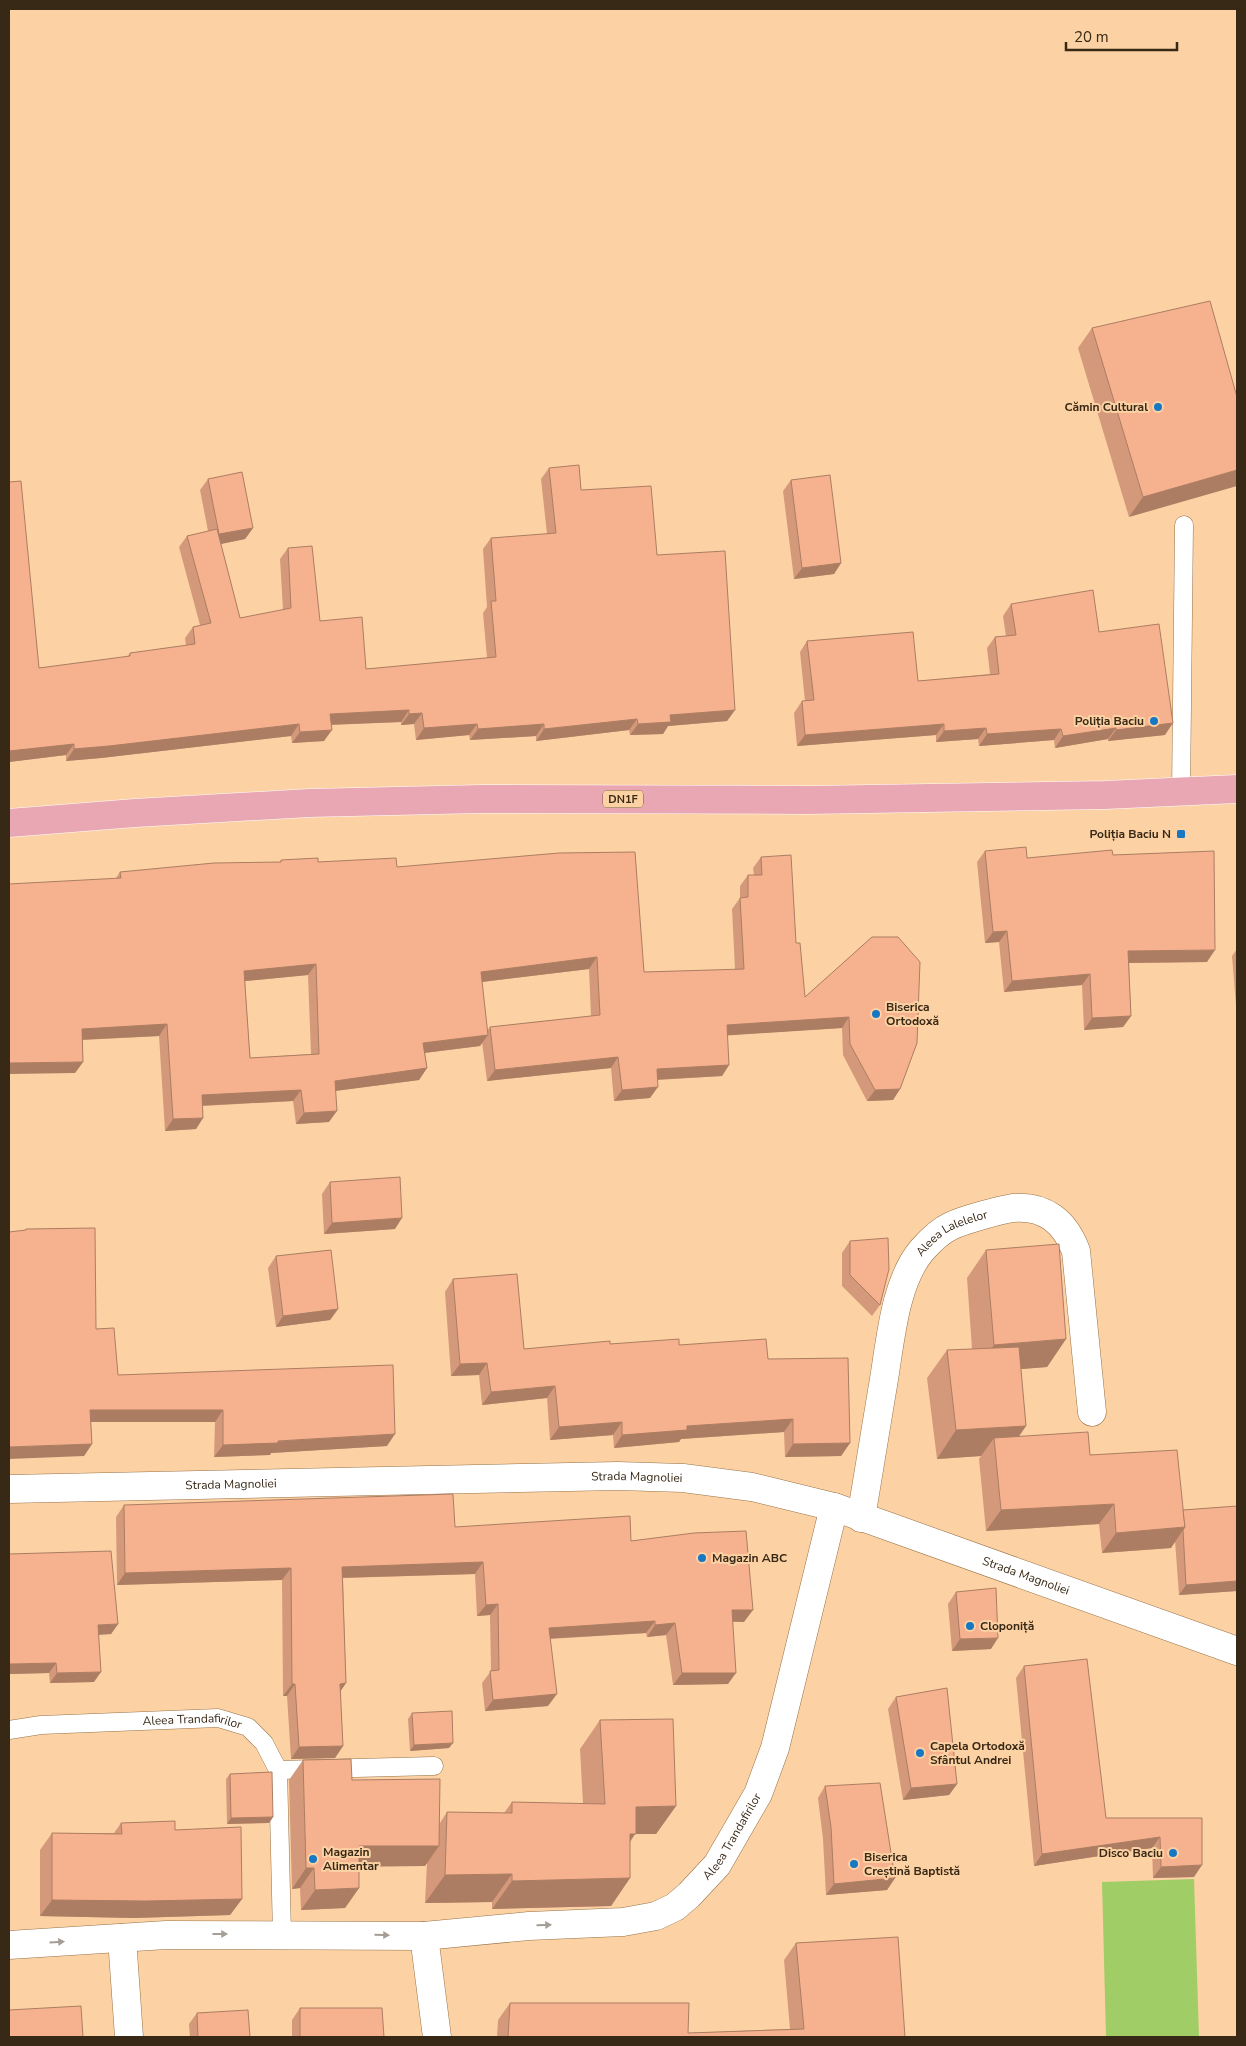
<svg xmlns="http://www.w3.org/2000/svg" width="1246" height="2046" viewBox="0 0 1246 2046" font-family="'Nunito Sans',sans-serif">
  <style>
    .pitch { fill: #a0cd66 }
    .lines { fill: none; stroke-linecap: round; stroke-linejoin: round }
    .lane-casing { stroke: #987247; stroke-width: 19 }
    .street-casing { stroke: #987247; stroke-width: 29 }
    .primary-casing { stroke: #fff; stroke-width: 29 }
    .lane { stroke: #fff; stroke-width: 18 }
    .street { stroke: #fff; stroke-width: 28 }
    .primary { stroke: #e9a7b4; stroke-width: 28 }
    .wall { fill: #d4997a; fill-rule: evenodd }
    .shaded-wall { fill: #ac7d63 }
    .building { fill: #f6b28e; stroke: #ac7d63; fill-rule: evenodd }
    .oneway { fill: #a59e96 }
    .poi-dot { fill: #1677c3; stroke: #fcd2a4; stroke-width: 2 }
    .labels { text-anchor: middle; stroke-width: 4; stroke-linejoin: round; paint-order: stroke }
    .shield { fill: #fcd2a4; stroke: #735b41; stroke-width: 1 }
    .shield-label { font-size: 11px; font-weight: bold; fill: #382816 }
    .poi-label { font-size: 12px; font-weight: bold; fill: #382816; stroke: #fcd2a4; text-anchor: start }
    .street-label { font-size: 12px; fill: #382816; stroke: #fcd2a4 }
  </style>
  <rect width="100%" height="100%" fill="#fcd2a4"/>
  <polygon class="pitch" points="1194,1879 1199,2037 1106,2037 1102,1882"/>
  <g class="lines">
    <g class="lane-casing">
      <g id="lane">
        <polyline points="1181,793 1184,525"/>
        <path id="s1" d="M9 1730 41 1725 218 1718 248 1727 264 1743 278 1770 282 1934"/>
        <polyline points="278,1770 434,1766"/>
      </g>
    </g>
    <g class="street-casing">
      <g id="street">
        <path id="s2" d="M9 1489 618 1476 683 1478 752 1487 834 1507 1237 1651"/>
        <path id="s3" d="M861 1518C868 1475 875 1433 882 1391 890 1348 893 1284 922 1250 930 1241 940 1231 951 1226 963 1220 1000 1210 1013 1208 1045 1205 1065 1222 1076 1251L1092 1412"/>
        <polyline points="424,1936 437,2037"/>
        <polyline points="122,1938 129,2037"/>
        <path id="s4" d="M9 1945 166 1935 424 1936 529 1926 623 1922 656 1916 675 1907 689 1895 717 1865 758 1794 775 1748 834 1507"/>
      </g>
    </g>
    <g class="primary-casing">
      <polyline id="primary" points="9,823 135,813 309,803 481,799 810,800 1105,795 1237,789"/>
    </g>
    <use href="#lane" class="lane"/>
    <use href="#street" class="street"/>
    <use href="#primary" class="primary"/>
  </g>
  <g class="wall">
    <polygon points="1092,328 1237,397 1129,517 1078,348"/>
    <polygon points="549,468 581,490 657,555 735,710 727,721 668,726 663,734 630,735 629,730 536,741 536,736 470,740 469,735 416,740 414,724 401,725 401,722 331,725 324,741 292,743 291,736 101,758 66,761 66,755 9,762 9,482 39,668 127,657 130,653 186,646 185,638 193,627 200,625 179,547 187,536 208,531 200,490 208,479 253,528 245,539 221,544 240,618 283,610 280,559 288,548 320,621 366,669 487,658 483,613 487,607 483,549 491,538 547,534 541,479"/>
    <polygon points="791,480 841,563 834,574 794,579 783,491"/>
    <polygon points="1011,604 1099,632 1165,735 1108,741 1108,739 1055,748 1054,740 979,746 978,739 936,742 936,735 797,746 794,713 802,701 805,701 800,652 807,641 918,681 990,674 987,648 995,637 1006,636 1003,616"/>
    <polygon points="985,851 1027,858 1207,962 1129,963 1131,1016 1123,1027 1084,1030 1082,985 1004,992 999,942 985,943 977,862"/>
    <path d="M761 857 796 943 805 997 872 937 900 1089 893 1100 867 1101 843 1055 842 1028 727 1035 729 1065 722 1076 658 1080 650 1098 614 1101 611 1068 487 1081 482 1042 480 1046 425 1053 427 1068 419 1080 335 1091 329 1122 296 1124 293 1101 203 1106V1118L196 1129 165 1131 159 1036 83 1040V1062L75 1073 116 878 120 872 280 862 281 860 397 867 644 972 735 970 732 909 740 898V886L748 875H754L753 868ZM589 969 591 1016 490 1027 487 1031 482 982ZM308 975 311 1054 250 1058 245 981Z"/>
    <polygon points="1237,949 1237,1017 1232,956"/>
    <polygon points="330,1182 395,1229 324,1234 322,1194"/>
    <polygon points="26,1229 96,1329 118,1375 387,1446 271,1453 270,1455 214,1457 215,1422 91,1422 92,1444 84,1456 25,1230"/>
    <polygon points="850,1241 880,1305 872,1316 842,1286 842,1253"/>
    <polygon points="986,1250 1066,1339 1047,1367 1021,1369 1026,1426 1019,1436 1090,1455 1183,1510 1237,1506 1237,1591 1179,1595 1175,1541 1171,1548 1102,1553 1099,1524 986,1531 979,1459 981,1456 937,1459 927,1378 947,1350 972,1349 967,1278"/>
    <polygon points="276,1256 338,1309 330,1320 276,1327 268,1268"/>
    <polygon points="453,1279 524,1349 610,1344 679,1345 768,1359 850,1443 841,1456 785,1457 784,1432 681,1439 679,1442 614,1448 613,1435 550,1440 547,1398 482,1405 479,1375 451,1376 445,1292"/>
    <polygon points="124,1505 455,1527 631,1541 744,1622 733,1622 728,1684 673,1685 666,1635 647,1637 646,1633 550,1639 548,1706 485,1711 482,1683 491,1671 490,1615 477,1616 475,1574 343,1578 346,1683 340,1691 343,1746 335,1758 291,1759 287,1696 283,1696 282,1580 117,1585 116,1517"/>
    <polygon points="956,1592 991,1649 952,1651 948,1604"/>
    <polygon points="118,1624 111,1634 98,1635 94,1682 50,1683 49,1673 9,1674"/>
    <polygon points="1024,1666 1106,1818 1202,1818 1194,1877 1153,1878 1152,1848 1034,1866 1016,1678"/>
    <polygon points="896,1697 957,1784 949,1795 903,1800 888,1709"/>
    <polygon points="412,1713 449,1748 410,1751 408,1719"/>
    <polygon points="600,1720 676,1806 656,1834 635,1834 630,1842 630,1878 611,1906 492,1909 492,1902 425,1903 427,1863 425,1866 359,1866 359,1888 345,1908 301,1910 300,1888 292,1889 289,1780 303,1760 352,1780 440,1823 447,1812 504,1813 512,1802 583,1804 580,1749"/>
    <polygon points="230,1774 273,1817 269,1823 227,1824 226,1779"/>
    <polygon points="825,1786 895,1878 887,1890 826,1895 823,1839 818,1798"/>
    <polygon points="121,1823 175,1830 242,1899 230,1915 134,1918 40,1916 40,1850 52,1833 114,1833"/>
    <polygon points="796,1943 905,2037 497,2037 498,2020 510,2003 688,2033 790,2029 784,1960"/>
    <polygon points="300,2008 384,2037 292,2037 292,2020"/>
    <polygon points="197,2013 250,2037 190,2037 189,2024"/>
  </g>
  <g class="shaded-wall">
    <polygon points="1237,470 1237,486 1129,517 1143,497"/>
    <polygon points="253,528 245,539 211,546 219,534"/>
    <polygon points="841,563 834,574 794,579 802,568"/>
    <polygon points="409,710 401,722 322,725 330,714"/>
    <polygon points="735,710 727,721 668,726 663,734 630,735 638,724 670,715"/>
    <polygon points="422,713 414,724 401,725 409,714"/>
    <polygon points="637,719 629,730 536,741 544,729"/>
    <polygon points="1173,723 1165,735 1108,741 1116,730"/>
    <polygon points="299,724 291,736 101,758 66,761 74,749"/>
    <polygon points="477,724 469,735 416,740 424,728"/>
    <polygon points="544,724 536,736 470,740 478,729"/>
    <polygon points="944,724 936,735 797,746 805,735"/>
    <polygon points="986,728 978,739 936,742 944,731"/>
    <polygon points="1116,728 1108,739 1055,748 1063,736"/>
    <polygon points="1061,729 1054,740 979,746 987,734"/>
    <polygon points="332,730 324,741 292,743 300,732"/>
    <polygon points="74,744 66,755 9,762 9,751"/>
    <polygon points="1007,931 999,942 985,943 993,932"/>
    <polygon points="1215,950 1207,962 1120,963 1128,951"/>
    <polygon points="597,957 589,969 473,983 481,972"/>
    <polygon points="316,964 308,975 236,982 244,971"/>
    <polygon points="1090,974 1082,985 1004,992 1012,981"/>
    <polygon points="1131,1016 1123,1027 1084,1030 1092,1018"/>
    <polygon points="849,1017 842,1028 719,1036 727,1025"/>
    <polygon points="167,1024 159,1036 75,1040 82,1029"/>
    <polygon points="488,1035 480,1046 415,1054 423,1043"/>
    <polygon points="618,1057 611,1068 487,1081 495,1070"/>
    <polygon points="83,1062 75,1073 9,1074 9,1063"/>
    <polygon points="729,1065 722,1076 649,1080 657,1069"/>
    <polygon points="427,1068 419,1080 327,1092 335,1081"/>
    <polygon points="658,1087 650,1098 614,1101 622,1090"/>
    <polygon points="900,1089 893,1100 867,1101 875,1090"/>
    <polygon points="301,1090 293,1101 194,1106 202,1095"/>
    <polygon points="337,1111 329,1122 296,1124 304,1113"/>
    <polygon points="203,1118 196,1129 165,1131 173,1119"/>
    <polygon points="402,1218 395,1229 324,1234 332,1223"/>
    <polygon points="338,1309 330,1320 276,1327 283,1316"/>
    <polygon points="1066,1339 1047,1367 974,1373 994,1345"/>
    <polygon points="487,1363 479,1375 451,1376 460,1364"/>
    <polygon points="555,1386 547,1398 482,1405 491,1392"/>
    <polygon points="90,1410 223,1410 215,1422 82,1422"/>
    <polygon points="793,1419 784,1432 681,1439 679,1442 614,1448 622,1435 687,1426"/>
    <polygon points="622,1422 613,1435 550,1440 559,1427"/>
    <polygon points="1026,1426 1006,1455 994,1438 981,1456 937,1459 956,1430"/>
    <polygon points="395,1434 387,1446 271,1453 270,1455 214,1457 223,1445"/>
    <polygon points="850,1443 841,1456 785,1457 793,1444"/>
    <polygon points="92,1444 84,1456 9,1459 9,1447"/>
    <polygon points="1114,1504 1099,1524 986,1531 1001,1510"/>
    <polygon points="1185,1527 1171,1548 1102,1553 1116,1533"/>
    <polygon points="483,1562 475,1574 334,1578 342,1567"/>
    <polygon points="291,1568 282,1580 117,1585 125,1573"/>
    <polygon points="1237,1581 1237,1591 1179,1595 1186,1585"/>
    <polygon points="498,1604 490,1615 477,1616 486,1605"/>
    <polygon points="732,1610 753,1610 744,1622 724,1621"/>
    <polygon points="655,1621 646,1633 541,1639 549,1628"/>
    <polygon points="675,1623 666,1635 647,1637 655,1625"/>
    <polygon points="118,1624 111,1634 91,1635 98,1625"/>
    <polygon points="998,1638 991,1649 952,1651 960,1639"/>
    <polygon points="56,1663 49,1673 9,1674 9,1664"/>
    <polygon points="101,1672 94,1682 50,1683 57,1673"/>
    <polygon points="682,1673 736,1673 728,1684 673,1685"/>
    <polygon points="346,1683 338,1695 340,1684"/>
    <polygon points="292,1684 295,1684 287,1696 283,1696"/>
    <polygon points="557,1694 548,1706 485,1711 493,1700"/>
    <polygon points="453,1743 449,1748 410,1751 414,1745"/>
    <polygon points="343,1746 335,1758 291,1759 299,1747"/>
    <polygon points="957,1784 949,1795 903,1800 911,1788"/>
    <polygon points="676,1806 656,1834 635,1834 616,1862 636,1807"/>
    <polygon points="273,1817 269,1823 227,1824 231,1818"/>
    <polygon points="1160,1837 1152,1848 1034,1866 1042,1854"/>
    <polygon points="359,1846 439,1846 425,1866 345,1867"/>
    <polygon points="1202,1865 1194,1877 1153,1878 1161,1867"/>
    <polygon points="306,1868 314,1868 300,1888 292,1889"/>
    <polygon points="512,1874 492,1902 425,1903 445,1875"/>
    <polygon points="630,1878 611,1906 492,1909 512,1881"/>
    <polygon points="895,1878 887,1890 826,1895 834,1884"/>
    <polygon points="359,1888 345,1908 301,1910 315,1890"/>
    <polygon points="242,1899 230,1915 134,1918 40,1916 52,1900"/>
  </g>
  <g class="building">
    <polygon points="1210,301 1237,397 1237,470 1143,497 1092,328"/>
    <polygon points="579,465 581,490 651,486 657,555 725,551 735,710 670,715 671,722 638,724 637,719 544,729 544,724 478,729 477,724 424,728 422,713 409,714 409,710 330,714 332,730 300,732 299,724 109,746 74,749 74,744 9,751 9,482 21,481 39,668 130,656 130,653 195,644 193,627 211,623 187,536 217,529 240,618 291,608 288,548 312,546 320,621 362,617 366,669 496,657 491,601 496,601 491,538 556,533 549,468"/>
    <polygon points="242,472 253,528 219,534 208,479"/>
    <polygon points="830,475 841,563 802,568 791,480"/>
    <polygon points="1093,590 1099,632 1159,624 1173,723 1116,730 1116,728 1063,736 1061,729 987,734 986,728 944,731 944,724 805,735 802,701 814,700 807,641 913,632 918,681 999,674 995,637 1016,635 1011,604"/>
    <polygon points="1026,847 1027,858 1112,850 1113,855 1214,851 1215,950 1128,951 1131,1016 1092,1018 1090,974 1012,981 1007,931 993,932 985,851"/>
    <path d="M635 852 644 972 744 969 740 898 748 897V875H762L761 857 791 855 796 943H800L805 997 872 937H898L920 962 917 1043 900 1089 875 1090 850 1044 849 1017 727 1025 729 1065 657 1069 658 1087 622 1090 618 1057 495 1070 490 1027 600 1015 597 957 481 972 488 1035 423 1043 427 1068 335 1081 337 1111 304 1113 301 1090 202 1095 203 1118 173 1119 167 1024 82 1029 83 1062 9 1063V884L121 878 120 872 214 863 281 862V860L318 858V862L396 858 397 867 559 853ZM316 964 319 1054 250 1058 244 971Z"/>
    <polygon points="400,1177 402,1218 332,1223 330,1182"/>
    <polygon points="95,1228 96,1329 114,1328 118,1375 393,1365 395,1434 278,1441 278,1443 223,1445 223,1410 90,1410 92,1444 9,1447 9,1232 26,1230 26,1229"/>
    <polygon points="888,1238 889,1269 880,1305 850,1275 850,1241"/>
    <polygon points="1059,1244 1066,1339 994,1345 986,1250"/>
    <polygon points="331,1250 338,1309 283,1316 276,1256"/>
    <polygon points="517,1274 524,1349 610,1341 610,1344 679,1339 679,1345 766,1339 768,1359 848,1358 850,1443 793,1444 793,1419 687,1426 687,1430 622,1435 622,1422 559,1427 555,1386 491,1392 487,1363 460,1364 453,1279"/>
    <polygon points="1019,1347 1026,1426 956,1430 947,1350"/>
    <polygon points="1088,1432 1090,1455 1177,1450 1185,1527 1116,1533 1114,1504 1001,1510 994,1438"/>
    <polygon points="453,1494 455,1527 630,1516 631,1541 694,1533 746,1531 753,1610 732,1610 736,1673 682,1673 675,1623 655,1625 655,1621 549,1628 557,1694 493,1700 490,1671 499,1670 498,1604 486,1605 483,1562 342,1567 346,1683 340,1684 343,1746 299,1747 295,1684 292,1684 291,1568 125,1573 124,1505"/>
    <polygon points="1237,1506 1237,1581 1186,1585 1183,1530 1185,1527 1183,1510"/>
    <polygon points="111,1551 118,1624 98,1625 101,1672 57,1673 56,1663 9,1664 9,1554"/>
    <polygon points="996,1588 998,1638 960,1639 956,1592"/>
    <polygon points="1087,1659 1106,1818 1202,1818 1202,1865 1161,1867 1160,1837 1042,1854 1024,1666"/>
    <polygon points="947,1688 957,1784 911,1788 896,1697"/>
    <polygon points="452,1711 453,1743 414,1745 412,1713"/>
    <polygon points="673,1719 676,1806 636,1807 636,1834 630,1834 630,1878 512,1881 512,1874 445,1875 447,1812 512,1813 512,1802 605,1804 600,1720"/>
    <polygon points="351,1759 352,1780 440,1779 439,1846 359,1846 359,1888 315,1890 314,1868 306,1868 303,1760"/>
    <polygon points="272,1772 273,1817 231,1818 230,1774"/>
    <polygon points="880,1783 895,1878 834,1884 831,1827 825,1786"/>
    <polygon points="175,1821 175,1830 241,1827 242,1899 146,1901 52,1900 52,1833 122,1834 121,1823"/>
    <polygon points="898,1937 905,2037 508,2037 510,2003 689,2003 688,2033 804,2029 796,1943"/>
    <polygon points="81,2006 83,2037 9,2037 9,2010"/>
    <polygon points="300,2008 382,2008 384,2037 300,2037"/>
    <polygon points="248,2010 250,2037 198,2037 197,2013"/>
  </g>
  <defs><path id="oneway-solid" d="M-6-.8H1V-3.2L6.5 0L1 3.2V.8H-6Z" transform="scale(1.25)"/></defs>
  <g class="oneway">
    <use href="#oneway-solid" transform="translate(544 1925) rotate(-2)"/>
    <use href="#oneway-solid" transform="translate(220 1934)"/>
    <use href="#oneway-solid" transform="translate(382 1935) rotate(1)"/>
    <use href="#oneway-solid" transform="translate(57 1942) rotate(-3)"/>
  </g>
  <g class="poi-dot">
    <circle cx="1158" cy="407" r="5"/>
    <circle cx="1154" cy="721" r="5"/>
    <rect x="1176" y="829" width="10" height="10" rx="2.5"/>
    <circle cx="876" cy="1014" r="5"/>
    <circle cx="702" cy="1558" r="5"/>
    <circle cx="970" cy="1626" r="5"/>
    <circle cx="920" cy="1753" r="5"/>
    <circle cx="1173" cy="1853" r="5"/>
    <circle cx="313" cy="1859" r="5"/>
    <circle cx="854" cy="1864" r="5"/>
  </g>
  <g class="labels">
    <rect class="shield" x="603" y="790.5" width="40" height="17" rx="4"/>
    <g class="shield-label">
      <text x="623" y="803">DN1F</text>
    </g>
    <g class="poi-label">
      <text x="1148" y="411" text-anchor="end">Cămin Cultural</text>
      <text x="1144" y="725" text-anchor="end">Poliția Baciu</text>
      <text x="1171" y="838" text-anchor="end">Poliția Baciu N</text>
      <text x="886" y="1011">Biserica<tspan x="886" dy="14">Ortodoxă</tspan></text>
      <text x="712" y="1562">Magazin ABC</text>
      <text x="980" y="1630">Cloponiță</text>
      <text x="930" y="1750">Capela Ortodoxă<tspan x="930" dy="14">Sfântul Andrei</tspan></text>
      <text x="323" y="1856">Magazin<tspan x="323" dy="14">Alimentar</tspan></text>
      <text x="1163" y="1857" text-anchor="end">Disco Baciu</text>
      <text x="864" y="1861">Biserica<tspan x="864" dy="14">Creștină Baptistă</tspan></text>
    </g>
    <g class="street-label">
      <text dy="4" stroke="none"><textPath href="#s3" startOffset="312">Aleea Lalelelor</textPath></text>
      <text dy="4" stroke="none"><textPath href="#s2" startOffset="628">Strada Magnoliei</textPath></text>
      <text dy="4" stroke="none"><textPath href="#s2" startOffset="222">Strada Magnoliei</textPath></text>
      <text dy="4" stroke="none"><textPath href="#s2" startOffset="1032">Strada Magnoliei</textPath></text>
      <text dy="4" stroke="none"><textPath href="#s1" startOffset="184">Aleea Trandafirilor</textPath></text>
      <text dy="4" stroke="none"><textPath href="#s4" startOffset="761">Aleea Trandafirilor</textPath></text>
    </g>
  </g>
  <rect width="1246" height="2046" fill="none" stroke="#382816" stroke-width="20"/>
  <path d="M1066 42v8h111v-8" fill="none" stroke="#382816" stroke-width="2.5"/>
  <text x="1074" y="42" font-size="15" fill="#382816" stroke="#fcd2a4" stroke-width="4" paint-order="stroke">20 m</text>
</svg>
